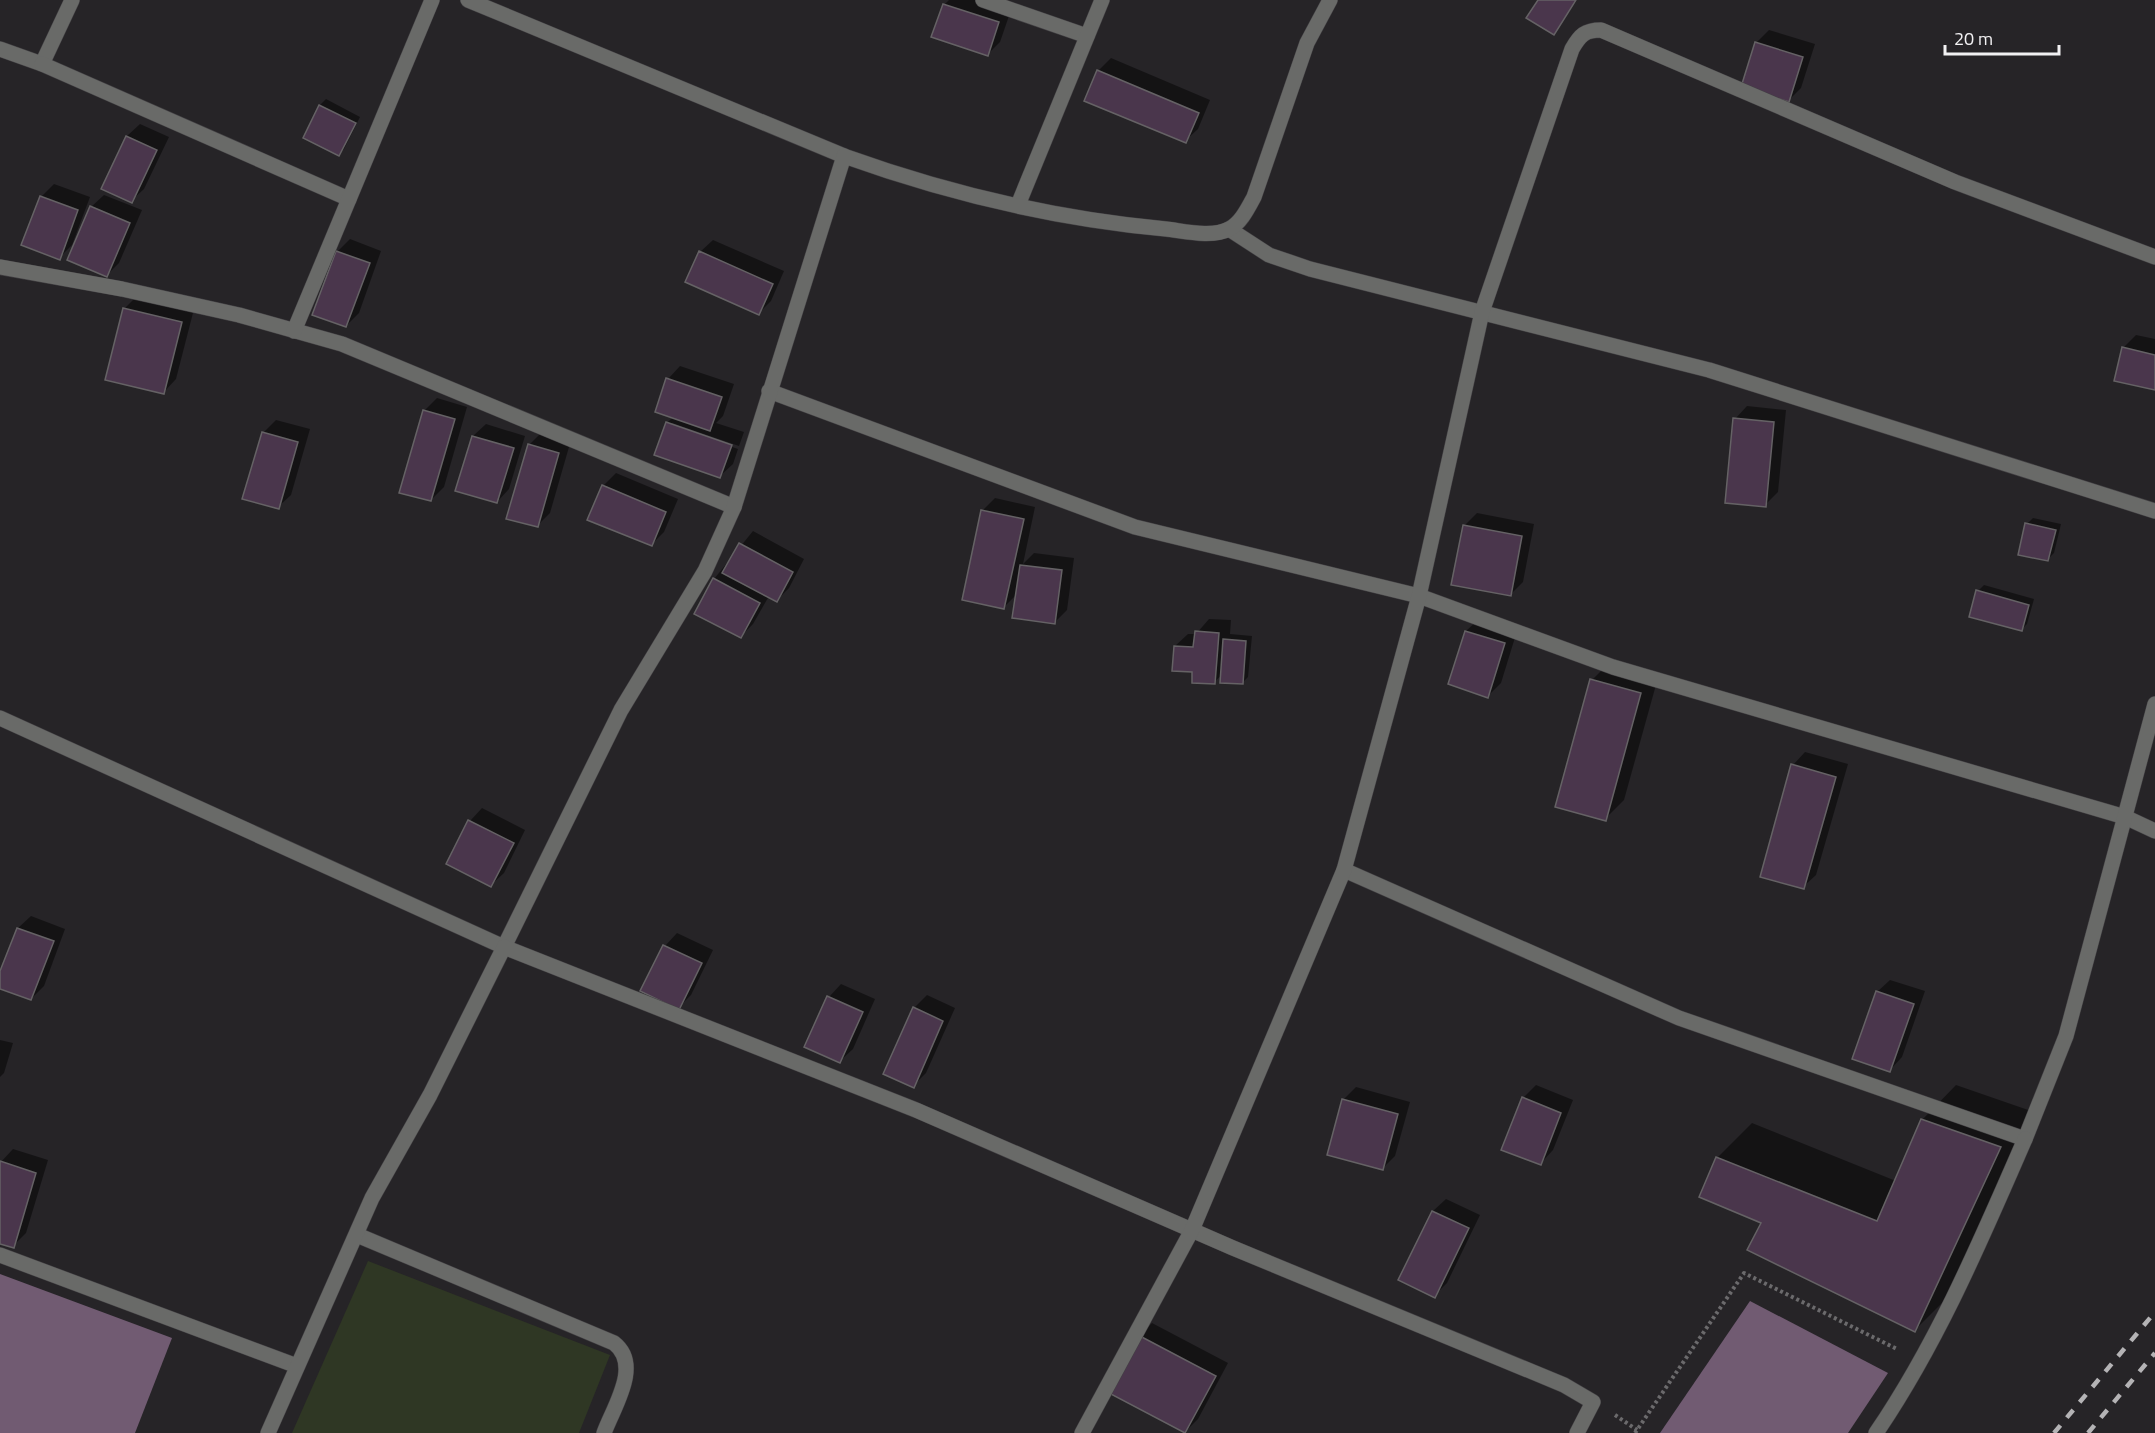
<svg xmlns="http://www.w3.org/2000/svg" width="2155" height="1433" viewBox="0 0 2155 1433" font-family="'Titillium Web',sans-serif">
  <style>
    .green { fill: #2f3724 }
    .water { fill: #715b72 }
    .shadow { fill: #0007 }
    .building { fill: #4a364c; stroke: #656265; stroke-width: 1.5 }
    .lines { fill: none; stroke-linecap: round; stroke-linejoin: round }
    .minor-casing { stroke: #434144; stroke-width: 16 }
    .path { stroke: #6b6a6c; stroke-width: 4; stroke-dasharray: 3 3; stroke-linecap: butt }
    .minor { stroke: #696a68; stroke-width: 15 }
    .rail { stroke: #b4b3b5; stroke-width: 4.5; stroke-dasharray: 10 10; stroke-linecap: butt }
  </style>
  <rect width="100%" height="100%" fill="#262427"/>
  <polygon class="green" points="368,1261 610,1355 579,1433 292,1433"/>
  <g class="water">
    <polygon points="0,1274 172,1338 135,1433 0,1433"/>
    <polygon points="1750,1301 1888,1373 1848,1433 1660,1433"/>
  </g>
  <g class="shadow">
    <polygon points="949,0 982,0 1011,10 1000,42 987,55 944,5"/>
    <polygon points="1539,0 1577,0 1554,33"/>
    <polygon points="1769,30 1815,44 1801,88 1789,100 1756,43"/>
    <polygon points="1111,58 1210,100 1198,129 1185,141 1098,71"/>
    <polygon points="326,99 360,117 344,149 338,155 305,137 320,105"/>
    <polygon points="140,124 169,137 144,189 131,201 103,188 127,136"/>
    <polygon points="54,184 90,197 72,245 59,258 41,197"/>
    <polygon points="104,195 142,210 119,263 106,276 91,207"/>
    <polygon points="350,239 381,251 359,313 346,326 337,252"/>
    <polygon points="713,240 784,271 771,301 758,314 700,252"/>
    <polygon points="137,296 194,309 176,379 164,392 124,309"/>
    <polygon points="2136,335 2155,339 2155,388 2123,348"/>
    <polygon points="680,366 734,384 723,416 716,423 744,432 739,446 672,423 672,426 738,449 733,464 720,476 667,423 674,416 668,379"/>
    <polygon points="437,398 467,407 444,487 431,500 424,411"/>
    <polygon points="1747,406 1786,410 1778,492 1765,505 1735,419"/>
    <polygon points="276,420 310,429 291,495 278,507 263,433"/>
    <polygon points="486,424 525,436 509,489 497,502 473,436"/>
    <polygon points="542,432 571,440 550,513 537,526 529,445"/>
    <polygon points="616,473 678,499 664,532 651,545 603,486"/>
    <polygon points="995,498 1035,507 1023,564 1034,553 1074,558 1067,610 1054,623 1017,594 1004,607 982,511"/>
    <polygon points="1477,513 1534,524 1523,582 1510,595 1464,526"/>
    <polygon points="2033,518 2061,524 2054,553 2048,559 2027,524"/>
    <polygon points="753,531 804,559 789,588 777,600 769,596 753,624 741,636 714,579"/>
    <polygon points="1984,585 2034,599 2027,624 2021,630 1978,591"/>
    <polygon points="1209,619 1231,620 1230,634 1252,636 1248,677 1242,683 1222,675 1214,682 1194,671 1175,646 1188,634 1196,634"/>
    <polygon points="1479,619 1517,631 1501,683 1488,696 1466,631"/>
    <polygon points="1611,661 1659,674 1624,800 1605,819 1592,680"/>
    <polygon points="1805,752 1848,764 1816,875 1803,887 1793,765"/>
    <polygon points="482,808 525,830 504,873 491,885 448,864 470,821"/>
    <polygon points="31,916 65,929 44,986 31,999 0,987 0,976 18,928"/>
    <polygon points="677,933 713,950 691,995 678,1008 642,990 665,946"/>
    <polygon points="1890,980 1925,991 1902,1057 1890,1070 1877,992"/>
    <polygon points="841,984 875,999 853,1049 840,1061 829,997"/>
    <polygon points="927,995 955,1008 926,1073 913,1086 914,1008"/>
    <polygon points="0,1040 13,1043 4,1073 0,1077"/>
    <polygon points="1536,1085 1573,1100 1553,1150 1541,1163 1523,1098"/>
    <polygon points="1956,1085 2034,1112 1949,1296 1915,1330 1763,1222 1701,1196 1717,1158 1752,1123 1896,1181 1922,1120"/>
    <polygon points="1356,1087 1410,1102 1395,1156 1383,1168 1343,1100"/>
    <polygon points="13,1149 48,1160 26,1233 13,1246 0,1242 0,1163"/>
    <polygon points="1446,1199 1480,1215 1447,1283 1434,1296 1400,1279 1433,1211"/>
    <polygon points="1152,1323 1228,1363 1198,1419 1185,1432 1139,1336"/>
  </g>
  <g class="building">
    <polygon points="1538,0 1576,0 1554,35 1526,18"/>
    <polygon points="943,4 999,22 988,56 931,37"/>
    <polygon points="1755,42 1803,57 1789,102 1741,87"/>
    <polygon points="1097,70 1199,113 1186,143 1084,101"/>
    <polygon points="319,105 356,123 339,156 303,138"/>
    <polygon points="126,136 157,150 132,203 101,189"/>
    <polygon points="40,196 78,210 60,260 21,245"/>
    <polygon points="90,206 130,223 107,277 67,260"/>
    <polygon points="336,251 370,263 346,327 312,315"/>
    <polygon points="699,251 773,284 759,315 685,282"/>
    <polygon points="123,308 182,322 164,394 105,380"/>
    <polygon points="2122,347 2155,355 2155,390 2114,381"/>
    <polygon points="666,378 722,397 710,431 655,412"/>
    <polygon points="423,410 455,419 431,501 399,493"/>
    <polygon points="1733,418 1774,422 1766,507 1725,503"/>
    <polygon points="666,422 732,445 720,478 654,455"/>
    <polygon points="262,432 298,442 279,509 242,499"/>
    <polygon points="472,436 514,448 497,503 455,491"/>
    <polygon points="528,444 559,453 538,527 506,519"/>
    <polygon points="602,485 666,512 652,546 587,520"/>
    <polygon points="981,510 1024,519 1004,609 962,600"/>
    <polygon points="2025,523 2056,530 2048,561 2018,555"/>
    <polygon points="1463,525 1522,536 1511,596 1451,585"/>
    <polygon points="739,543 793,572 777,602 722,573"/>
    <polygon points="1020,565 1062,570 1055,624 1012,618"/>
    <polygon points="713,578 760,603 741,638 694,614"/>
    <polygon points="1976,590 2029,605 2022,631 1969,617"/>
    <polygon points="1195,631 1219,633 1215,684 1192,683 1192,672 1172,671 1174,646 1193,647"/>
    <polygon points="1465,631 1505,643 1488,698 1448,684"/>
    <polygon points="1223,639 1246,641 1243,684 1220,683"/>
    <polygon points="1590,679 1641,693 1606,821 1555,807"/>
    <polygon points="1791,764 1836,777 1804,889 1760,877"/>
    <polygon points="468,820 514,843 491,887 446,864"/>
    <polygon points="17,928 54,941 31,1000 0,989 0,971"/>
    <polygon points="663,945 702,963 679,1010 640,991"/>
    <polygon points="1876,991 1914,1004 1890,1072 1852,1059"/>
    <polygon points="827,996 863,1012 840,1063 804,1047"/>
    <polygon points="913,1007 943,1021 914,1088 883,1074"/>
    <polygon points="1522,1097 1561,1113 1541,1165 1501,1150"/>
    <polygon points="1342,1099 1398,1114 1383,1170 1327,1155"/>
    <polygon points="1921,1119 2001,1147 1915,1332 1747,1250 1761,1223 1699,1197 1716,1157 1877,1221"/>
    <polygon points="0,1161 36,1173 14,1248 0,1244"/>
    <polygon points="1432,1211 1469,1228 1435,1298 1398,1280"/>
    <polygon points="1138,1335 1216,1376 1185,1433 1107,1392"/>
  </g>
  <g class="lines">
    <g class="minor-casing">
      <g id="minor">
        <polyline points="468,0 844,156"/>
        <polyline points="983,0 1087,36"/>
        <polyline points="0,49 42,64 72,0"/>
        <polyline points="42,64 349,199"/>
        <polyline points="1018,205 1102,0"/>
        <polyline points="1229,229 1269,255 1310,269 1709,370 2155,511"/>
        <polyline points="0,267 122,289 239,315 342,344 734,507"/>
        <polyline points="294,331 432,0"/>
        <polyline points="769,391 1135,527 1419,596 1613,667 2125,817 2155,831"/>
        <path d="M0 718 504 947 621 710 705 571 734 507 844 156C947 193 1057 219 1166 229 1184 231 1212 238 1229 229 1241 223 1248 208 1254 197L1307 43 1330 0"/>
        <polyline points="1344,870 1679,1018 2025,1139 2066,1036 2155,704"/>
        <path d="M357 1235 614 1343C642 1365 614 1406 604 1433"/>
        <polyline points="0,1255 297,1366"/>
        <polyline points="268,1433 372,1198 430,1095 504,947 916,1110 1233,1248 1564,1385 1593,1402 1577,1433"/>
        <path d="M1082 1433 1192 1230 1344 870 1419 596 1482 312 1572 49C1580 35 1585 30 1601 30L1955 182 2155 257"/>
        <path d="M1876 1433C1938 1342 1981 1240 2025 1139"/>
      </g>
    </g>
    <g class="path">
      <polyline points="1615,1415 1637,1430"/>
      <polyline points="1635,1433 1744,1273 1897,1349"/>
    </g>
    <use href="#minor" class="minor"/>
    <g class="rail">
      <polyline points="2054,1433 2155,1312"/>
      <polyline points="2088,1433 2155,1353"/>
    </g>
  </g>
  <path d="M1945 45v9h114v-9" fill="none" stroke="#f2f1f3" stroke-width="3"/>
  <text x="1954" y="45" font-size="18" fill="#f2f1f3" stroke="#262427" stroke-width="4.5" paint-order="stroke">20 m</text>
</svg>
